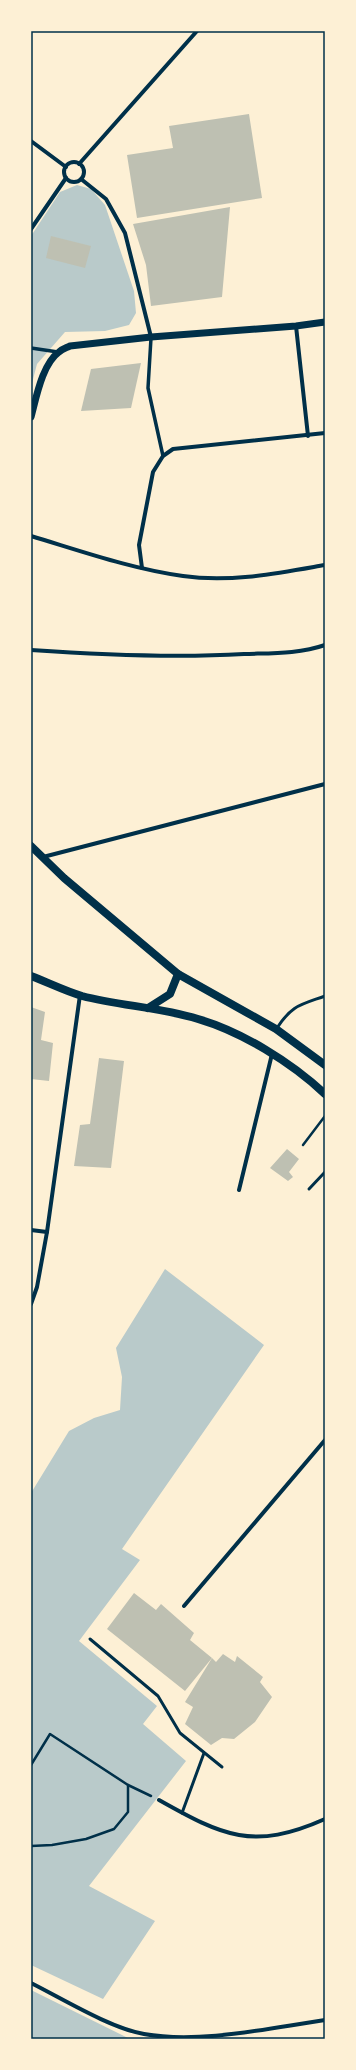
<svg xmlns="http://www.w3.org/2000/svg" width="356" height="2070" viewBox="0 0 356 2070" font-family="'Sofia Sans Condensed',sans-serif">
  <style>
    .green { fill: #b9caca }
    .building { fill: #bec0b2 }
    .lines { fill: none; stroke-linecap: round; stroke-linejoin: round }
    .path { stroke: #003049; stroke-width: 2.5 }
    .service { stroke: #003049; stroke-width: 3 }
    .pedestrian { stroke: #003049; stroke-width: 3.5 }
    .minor { stroke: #003049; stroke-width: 4 }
    .tertiary { stroke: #003049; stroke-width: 7 }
    .secondary { stroke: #003049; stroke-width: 8 }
    .neatline { fill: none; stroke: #003049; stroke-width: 1.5 }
  </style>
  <rect width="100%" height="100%" fill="#fdf0d5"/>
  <g class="green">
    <polygon points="77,185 91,189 105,205 134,291 136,313 129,325 105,331 65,332 37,364 31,387 31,236 60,192"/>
    <polygon points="165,1269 264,1345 122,1549 140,1560 79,1641 157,1706 143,1724 186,1761 89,1886 155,1921 103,1999 31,1965 31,1493 69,1431 94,1418 120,1410 122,1377 116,1348"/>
    <polygon points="31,1990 128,2038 128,2039 31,2039"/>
  </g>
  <g class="building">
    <polygon points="249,114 262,198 137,218 127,155 173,148 169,126"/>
    <polygon points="230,207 222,297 151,306 146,265 133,224"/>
    <polygon points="51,236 91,246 85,268 46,258"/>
    <polygon points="141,363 131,408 81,411 91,369"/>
    <polygon points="31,1007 45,1012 41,1040 53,1043 49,1081 31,1079"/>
    <polygon points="99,1058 124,1061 111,1168 74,1166 80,1125 90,1124"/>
    <polygon points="287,1149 299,1159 289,1172 293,1177 288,1181 270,1168"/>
    <polygon points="134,1593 156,1610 161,1604 194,1633 190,1640 212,1658 185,1691 107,1629"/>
    <polygon points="223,1654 235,1662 237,1656 263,1677 260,1682 272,1697 255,1722 234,1739 222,1738 211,1745 185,1724 193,1707 185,1702 212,1658 216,1662"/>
  </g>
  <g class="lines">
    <g class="path">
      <polyline points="303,1145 325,1116"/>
      <polyline points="31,1765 50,1734 128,1785 151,1796"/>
      <polyline points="31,1846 52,1845 86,1839 114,1829 128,1812 128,1785"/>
    </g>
    <g class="service">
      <path d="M277 1028C292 1005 300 1005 325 996"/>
      <polyline points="309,1189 325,1172"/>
      <polyline points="90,1639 158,1696 180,1733 222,1767"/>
      <polyline points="182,1813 204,1753"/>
    </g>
    <g class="pedestrian">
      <polyline points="151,338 148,388 163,456"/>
      <polyline points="31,348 58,352"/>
    </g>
    <g class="minor">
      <polyline points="31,141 66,167"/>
      <circle cx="74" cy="172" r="10"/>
      <polyline points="79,164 197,31"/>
      <polyline points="81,179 106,199 125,233 151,337"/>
      <polyline points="31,229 66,178"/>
      <polyline points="296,326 308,436"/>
      <path d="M31 536C81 551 132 569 183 576 230 583 279 573 325 565"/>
      <polyline points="142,568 139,545 153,472 163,456 173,449 325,433"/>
      <path d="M31 650C102 655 173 658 244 654 271 653 299 654 325 645"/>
      <polyline points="43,857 325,784"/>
      <polyline points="239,1190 272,1054"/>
      <polyline points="31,1230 47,1232"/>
      <polyline points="31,1304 37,1287 47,1232 80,995"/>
      <polyline points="184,1606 325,1440"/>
      <path d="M159 1800C223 1836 253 1851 325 1819"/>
      <path d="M31 1983C63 1999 110 2028 144 2034 200 2044 269 2028 325 2020"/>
    </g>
    <path class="tertiary" d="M31 417C36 399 42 364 59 352 62 349 66 348 70 346L151 337 296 326 325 322"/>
    <g class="secondary">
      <polyline points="31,846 64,878 178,974 276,1029 325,1065"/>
      <path d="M31 976C47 982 65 991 82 996 120 1006 160 1007 198 1019 242 1032 291 1062 325 1094"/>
      <polyline points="148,1008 170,994 178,974"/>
    </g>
  </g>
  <rect width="356" height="2070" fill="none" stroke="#fdf0d5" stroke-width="64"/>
  <rect x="32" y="32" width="292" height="2006" class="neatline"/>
</svg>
